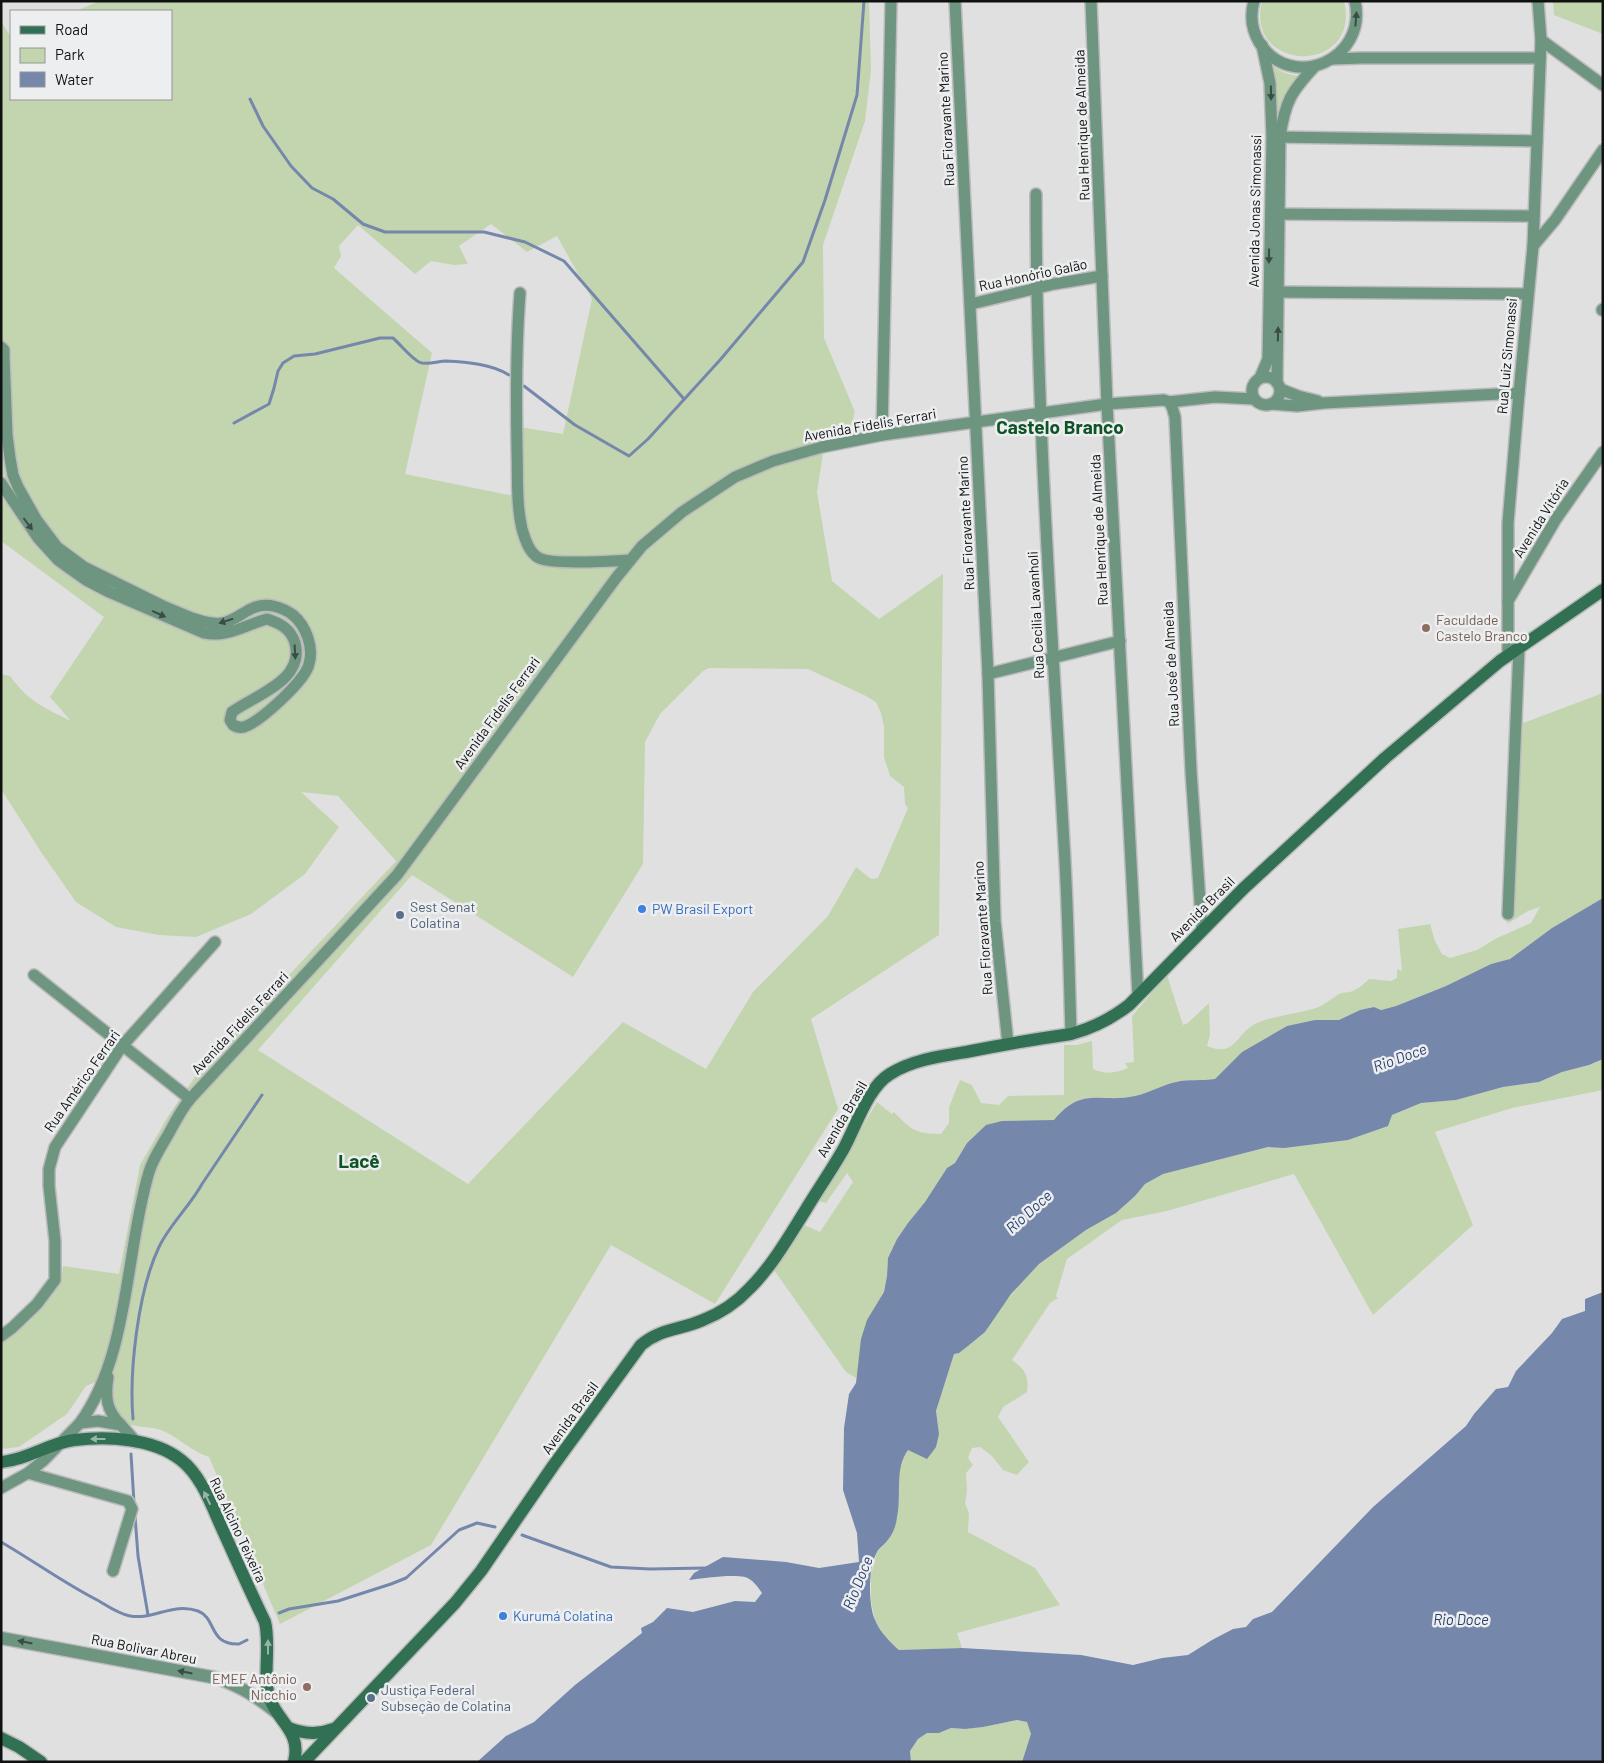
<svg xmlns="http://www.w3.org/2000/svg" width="1604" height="1763" viewBox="0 0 1604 1763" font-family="Barlow,sans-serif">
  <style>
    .green { fill: #c2d5af; fill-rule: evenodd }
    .water { fill: #7587aa }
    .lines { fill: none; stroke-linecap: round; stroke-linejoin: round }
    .stream { stroke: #7587aa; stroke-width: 3 }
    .minor-casing { stroke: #bbbbbc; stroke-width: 14 }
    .tertiary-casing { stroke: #bbbbbc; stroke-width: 15 }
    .secondary-casing { stroke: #bbbbbc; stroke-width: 15 }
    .minor { stroke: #6e9580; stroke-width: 11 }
    .tertiary { stroke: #6e9580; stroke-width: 12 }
    .secondary { stroke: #327053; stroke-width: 12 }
    .oneway { fill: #3a4c43 }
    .oneway2 { fill: #99b5a9 }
    .education-dot { fill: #8d6e63; stroke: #edeeef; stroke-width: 2 }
    .shop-dot { fill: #3f7fe0; stroke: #edeeef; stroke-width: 2 }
    .service-dot { fill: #5c6f8a; stroke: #edeeef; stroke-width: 2 }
    .labels { text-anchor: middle; stroke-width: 5; stroke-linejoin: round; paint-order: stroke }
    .street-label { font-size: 14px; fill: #101111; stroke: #edeeef }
    .education-label { font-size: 14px; fill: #785e54; stroke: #edeeef; text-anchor: start }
    .service-label { font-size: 14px; fill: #4e5e75; stroke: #edeeef; text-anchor: start }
    .shop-label { font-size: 14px; fill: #366cbe; stroke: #edeeef; text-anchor: start }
    .water-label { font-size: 15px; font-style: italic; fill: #273f6f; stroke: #edeeef }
    .district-label { font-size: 19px; font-weight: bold; fill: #0e5427; stroke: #edeeef }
  </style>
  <rect width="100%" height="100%" fill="#e0e0e1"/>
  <g class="green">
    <path d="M100 1H869L871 70 865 121 823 245 824 338 855 412 849 432 823 454 817 492 832 581 879 619 943 574 939 935 811 1019 838 1109 715 1304 611 1245 431 1545 280 1624 209 1457C191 1451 178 1437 161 1430 150 1426 131 1428 123 1421 114 1413 106 1391 100 1380L86 1386 67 1414 19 1447 1 1449V1344C21 1329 50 1305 60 1281 62 1277 62 1271 63 1266L119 1274 140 1165 167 1118 199 1071 396 861 338 796 301 792 339 827 305 874 251 914 196 937 159 935 116 927 76 902 41 852 1 789V674L10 676C29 702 43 707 71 721L50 697 104 617 1 541V21L11 37V99H171V11H75ZM491 224 527 252 557 236 592 299 563 434 513 426 519 497 405 474 432 353 334 268 341 256 339 246 358 225 415 274 431 261 454 265 468 264 459 246ZM709 668 808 669 866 696 876 702 881 713 884 726V757L890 776 904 787 905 804 908 808 878 878 871 879 856 867 828 916 753 992 706 1069 623 1022 468 1184 258 1050 412 875 573 977 643 864 645 742 660 714 703 671Z"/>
    <path d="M1262 1H1344C1362 75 1244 74 1262 1Z"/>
    <polygon points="1553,1 1603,1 1603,34 1554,15"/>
    <polygon points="1270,65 1285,73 1301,77 1286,92 1275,121"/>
    <path d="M1603 693V898L1552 928 1510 959 1491 964 1446 986 1396 1006 1380 1010 1374 1007 1360 1010 1339 1020 1287 1026 1242 1052 1215 1079C1202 1081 1188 1079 1176 1082 1162 1085 1149 1093 1135 1096 1101 1104 1082 1085 1054 1120L986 1125 967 1143 955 1163 947 1168 925 1202 908 1223 897 1239 888 1258 887 1276 884 1292 877 1305 856 1378 846 1372 774 1270 804 1225 820 1232 853 1182 847 1173 826 1203 819 1201 877 1102 892 1114 894 1112C911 1130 916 1134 941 1134L949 1123V1107L960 1080 972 1085 981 1103 999 1105 1008 1096 1064 1095V1045H1077L1092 1041 1093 1069C1106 1075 1115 1073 1128 1068L1125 1063 1134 1062 1132 1016 1167 975 1183 1025 1188 1023 1209 1003 1210 1035 1207 1046C1237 1058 1235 1033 1257 1023 1276 1015 1297 1014 1316 1008 1325 1005 1331 999 1339 994 1342 992 1346 993 1350 992 1357 990 1364 984 1369 979L1391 981 1397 978V969L1402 971 1398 929 1430 924 1435 941 1442 954 1450 958 1477 950 1497 938 1531 923 1540 907 1528 911 1507 924 1523 723Z"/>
    <path d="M1603 1059V1090L1512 1108 1435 1132 1473 1225 1373 1315 1294 1174 1167 1211 1122 1220 1067 1259 1056 1296 1058 1298 1050 1303 1012 1360C1025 1370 1029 1374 1027 1392L1003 1407 998 1417 1029 1462 1017 1475 1003 1470 992 1456 980 1447 972 1448 968 1458 973 1465 966 1473 967 1491 965 1503 969 1513 968 1532 1035 1568 1060 1605 957 1633 962 1648 899 1650 887 1640 875 1621 871 1601V1575L877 1552 888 1540 899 1502V1471L902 1459 908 1450 939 1434 936 1411 954 1353H959L968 1346 985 1332 999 1310 1022 1281 1039 1264 1086 1230 1116 1213 1135 1196 1145 1184 1163 1174 1268 1147 1284 1148 1392 1115 1421 1103 1456 1100 1503 1087 1539 1082 1562 1072 1589 1065Z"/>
    <polygon points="1017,1720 1027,1722 1032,1734 1022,1762 911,1762 910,1751 918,1739 927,1733 939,1733 951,1728 965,1729 983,1727"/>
  </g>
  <path class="water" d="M1603 898V1059L1589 1065 1562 1072 1539 1082 1503 1087 1456 1100 1421 1103 1392 1115 1388 1126 1348 1140 1284 1148 1268 1147 1163 1174 1145 1184 1135 1196 1116 1213 1086 1230 1039 1264 1011 1294 985 1332 968 1346 959 1353 954 1354 936 1411 939 1434 936 1447 927 1459 908 1450C894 1469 902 1494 897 1517 896 1526 893 1534 887 1541 884 1545 879 1548 877 1552 868 1568 868 1604 875 1620 880 1632 890 1642 899 1650L962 1648 1081 1655 1133 1665 1162 1658 1188 1655 1212 1640 1233 1629 1246 1627 1253 1619 1272 1612 1373 1507 1466 1426 1474 1414 1496 1389 1508 1387 1516 1371 1552 1333 1562 1319 1585 1311V1299L1603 1292V1762H1022L1031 1734 1027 1722 1017 1720 983 1727 965 1729 951 1728 939 1733H927L918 1739 910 1751 911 1762H477L506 1736 534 1722 575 1685 642 1633 641 1628 653 1622 667 1608 693 1612 735 1601 755 1602 762 1593C758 1587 752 1579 745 1577 731 1574 703 1578 689 1580L694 1573 723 1557 786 1562 819 1568 859 1562 857 1533 843 1490 844 1428 849 1394 856 1383 861 1339 867 1320 884 1292 887 1276 888 1258 897 1239 908 1223 925 1202 947 1168 955 1163 967 1143 986 1125 1002 1121 1054 1120C1083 1085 1100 1104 1135 1096 1149 1093 1162 1085 1176 1082 1188 1079 1202 1081 1215 1079L1242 1052 1287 1026 1315 1020H1339L1360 1010 1374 1007 1381 1010 1396 1006 1446 986 1491 964 1510 959 1552 928Z"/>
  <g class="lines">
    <g class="stream">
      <polyline points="250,99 263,126 291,166 312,188 333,199 363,224 385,232 484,232 525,242 564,261 684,399"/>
      <polyline points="524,386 575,425 629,456 648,439 720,360 803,262 825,200 857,95 864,1"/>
      <path d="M234 423 269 404 274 388 278 371 283 363 294 356 315 354 380 338H393C401 345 410 357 419 362 427 366 437 361 446 361 466 362 492 364 509 375"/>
      <path d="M133 1419C129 1371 138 1291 159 1247 170 1224 190 1206 202 1184L262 1095"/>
      <polyline points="131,1454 134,1503"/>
      <polyline points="135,1516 138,1556 148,1615"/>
      <polyline points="522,1535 611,1567 650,1569 706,1568"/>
      <path d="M1 1542C34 1561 65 1584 99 1601 109 1607 119 1614 130 1616 154 1620 173 1602 198 1611 217 1618 208 1645 239 1644L247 1640"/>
      <polyline points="279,1613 289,1609 338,1601 391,1584 406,1578 459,1530 477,1523 495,1527"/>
    </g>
    <g class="minor-casing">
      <g id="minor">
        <polyline points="955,1 988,674 995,921 1008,1044"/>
        <polyline points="1091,1 1107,404 1138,996"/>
        <path d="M1254 1C1250 15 1252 30 1259 42 1291 93 1368 60 1355 1"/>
        <polyline points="1541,40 1603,85"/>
        <polyline points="1332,59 1362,58 1540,58"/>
        <polyline points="1273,137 1537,141"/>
        <path d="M1036 194C1036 411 1052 627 1064 844 1068 907 1069 970 1071 1034"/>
        <polyline points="1271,214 1534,216"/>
        <polyline points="1533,246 1555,220 1603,150"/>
        <polyline points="1272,292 1528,294"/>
        <path d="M520 293C516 345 516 397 517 449 518 476 516 503 522 529 525 539 529 553 539 558 552 565 613 561 630 560"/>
        <polyline points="971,304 1054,284 1102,276"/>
        <polyline points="1602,310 1603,309"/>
        <path d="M1 347 4 350V357L7 435 10 458 13 475 18 487 36 519 57 547 84 567 163 606 192 618C202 621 212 625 222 623 234 621 243 612 253 608 267 602 282 607 293 615 306 626 314 647 309 664 306 680 260 722 244 727 239 728 237 727 233 725L230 720 232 712C255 695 305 681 295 643 291 629 280 623 267 619 245 625 227 638 204 633L109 592 86 580 69 568 58 560 38 538 1 483"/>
        <circle cx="1266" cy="391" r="14"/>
        <polyline points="1260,378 1268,359 1272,137 1270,83 1262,45"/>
        <path d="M1277 383 1280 137C1285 101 1291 92 1315 66"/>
        <polyline points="1280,389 1298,396 1318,401"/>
        <polyline points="1169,402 1215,397 1254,399"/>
        <polyline points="1271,404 1297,406 1324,403 1519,393"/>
        <polyline points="882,435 891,2"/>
        <polyline points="1508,601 1556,519 1603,452"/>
        <polyline points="1508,656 1508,523 1519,393 1533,246 1541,40 1538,1"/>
        <polyline points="988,674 1120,641"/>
        <polyline points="1508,914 1519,648"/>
        <polyline points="34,975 190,1099"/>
        <polyline points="1,1336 12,1328 37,1304 55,1280 55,1241 49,1186 49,1169 55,1147 122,1046 215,942"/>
        <path d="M108 1377C105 1397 106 1410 121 1425"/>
        <path d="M80 1423C130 1354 125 1252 149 1172 153 1159 161 1147 168 1135 175 1122 181 1110 190 1099L397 875 616 578 642 546 682 512 735 477 773 461 822 447 882 435 1107 404 1164 400 1169 402 1172 407 1175 417 1191 771 1202 931"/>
        <polyline points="28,1473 128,1501 132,1509 113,1571"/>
        <polyline points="1,1488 28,1473 44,1460 80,1423 98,1421 121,1425 136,1442"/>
      </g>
    </g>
    <g class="tertiary-casing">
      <path id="tertiary" d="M1 1638 217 1678C241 1687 256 1696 276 1712"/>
    </g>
    <g class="secondary-casing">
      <g id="secondary">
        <path d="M1 1462C27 1460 49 1443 74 1440 108 1436 153 1438 181 1460 203 1477 213 1510 225 1535 238 1564 251 1593 265 1622 271 1647 262 1677 270 1699 278 1722 302 1732 294 1762"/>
        <path d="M289 1728C304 1734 318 1735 333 1729"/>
        <polyline points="1,1738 19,1747 41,1762"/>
        <path d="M304 1762 455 1603 481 1571 553 1466 641 1345C661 1328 681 1330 703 1320 721 1313 737 1302 750 1288 772 1266 788 1238 805 1211 817 1191 831 1171 843 1150 856 1127 867 1088 890 1074 912 1060 941 1056 966 1052 1001 1045 1036 1039 1071 1034 1093 1028 1111 1019 1129 1005L1243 889 1385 758 1500 661 1603 590"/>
      </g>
    </g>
    <use href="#minor" class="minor"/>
    <use href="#tertiary" class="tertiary"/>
    <use href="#secondary" class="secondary"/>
  </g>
  <defs><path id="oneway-solid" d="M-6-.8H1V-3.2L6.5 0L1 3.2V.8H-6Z" transform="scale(1.25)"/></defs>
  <g class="oneway">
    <use href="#oneway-solid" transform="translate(1356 19) rotate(-85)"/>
    <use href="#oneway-solid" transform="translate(1271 93) rotate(89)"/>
    <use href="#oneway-solid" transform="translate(1269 256) rotate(91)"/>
    <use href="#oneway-solid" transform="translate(1278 334) rotate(-89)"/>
    <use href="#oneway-solid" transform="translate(28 524) rotate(53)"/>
    <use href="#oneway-solid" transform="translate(159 614) rotate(24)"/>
    <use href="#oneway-solid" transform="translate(226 621) rotate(162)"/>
    <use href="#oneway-solid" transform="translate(295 652) rotate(87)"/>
    <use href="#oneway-solid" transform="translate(25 1642) rotate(-169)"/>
    <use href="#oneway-solid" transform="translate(185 1672) rotate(-169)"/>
  </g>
  <g class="oneway2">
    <use href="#oneway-solid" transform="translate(98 1439) rotate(-180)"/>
    <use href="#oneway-solid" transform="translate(207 1498) rotate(-116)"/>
    <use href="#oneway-solid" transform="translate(268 1647) rotate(-90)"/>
  </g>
  <g class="education-dot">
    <circle cx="1426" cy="628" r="5"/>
    <circle cx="307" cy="1687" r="5"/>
  </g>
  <g class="shop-dot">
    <circle cx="642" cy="909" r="5"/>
    <circle cx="503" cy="1616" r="5"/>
  </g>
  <g class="service-dot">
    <circle cx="400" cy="915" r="5"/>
    <circle cx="371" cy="1698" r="5"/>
  </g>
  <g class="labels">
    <g class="street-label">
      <text transform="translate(946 119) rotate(-93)" y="5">Rua Fioravante Marino</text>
      <text transform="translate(1082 125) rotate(-92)" y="5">Rua Henrique de Almeida</text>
      <text transform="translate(1255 211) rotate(-89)" y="5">Avenida Jonas Simonassi</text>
      <text transform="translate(1033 275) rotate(-12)" y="5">Rua Honório Galão</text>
      <text transform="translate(1507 356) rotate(-85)" y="5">Rua Luiz Simonassi</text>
      <text transform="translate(870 425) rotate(-10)" y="5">Avenida Fidelis Ferrari</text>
      <text transform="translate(1541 518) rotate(-58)" y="5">Avenida Vitória</text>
      <text transform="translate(966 523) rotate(-93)" y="5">Rua Fioravante Marino</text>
      <text transform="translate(1099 530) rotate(-93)" y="5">Rua Henrique de Almeida</text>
      <text transform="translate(1036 615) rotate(-93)" y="5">Rua Cecilia Lavanholi</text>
      <text transform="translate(1171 664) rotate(-93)" y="5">Rua José de Almeida</text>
      <text transform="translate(497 713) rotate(-54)" y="5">Avenida Fidelis Ferrari</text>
      <text transform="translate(1202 909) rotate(-45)" y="5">Avenida Brasil</text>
      <text transform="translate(983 928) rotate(-94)" y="5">Rua Fioravante Marino</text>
      <text transform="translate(240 1023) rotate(-47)" y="5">Avenida Fidelis Ferrari</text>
      <text transform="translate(82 1081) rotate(-55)" y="5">Rua Américo Ferrari</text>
      <text transform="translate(842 1119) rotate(-60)" y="5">Avenida Brasil</text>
      <text transform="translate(570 1418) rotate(-54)" y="5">Avenida Brasil</text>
      <text transform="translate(238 1530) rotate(65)" y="5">Rua Alcino Teixeira</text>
      <text transform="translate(144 1649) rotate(11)" y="5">Rua Bolivar Abreu</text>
    </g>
    <g class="education-label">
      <text x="1436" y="625">Faculdade<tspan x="1436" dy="16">Castelo Branco</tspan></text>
      <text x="297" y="1684" text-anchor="end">EMEF Antônio<tspan x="297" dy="16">Nicchio</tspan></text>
    </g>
    <g class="service-label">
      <text x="410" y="912">Sest Senat<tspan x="410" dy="16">Colatina</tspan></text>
      <text x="381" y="1695">Justiça Federal<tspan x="381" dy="16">Subseção de Colatina</tspan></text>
    </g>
    <g class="shop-label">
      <text x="652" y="914">PW Brasil Export</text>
      <text x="513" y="1621">Kurumá Colatina</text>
    </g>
    <g class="water-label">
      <text transform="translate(1400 1058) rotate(-20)" y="5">Rio Doce</text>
      <text transform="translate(1029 1212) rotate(-42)" y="5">Rio Doce</text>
      <text transform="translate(858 1583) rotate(-68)" y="5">Rio Doce</text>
      <text x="1461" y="1625">Rio Doce</text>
    </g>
    <g class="district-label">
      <text x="1060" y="434">Castelo Branco</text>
      <text x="359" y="1168">Lacê</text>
    </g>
  </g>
  <rect width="1604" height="1763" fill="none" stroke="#101111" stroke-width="5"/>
  <rect x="10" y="10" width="162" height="90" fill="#edeeef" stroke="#959696"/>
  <rect x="20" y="26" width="25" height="8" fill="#327053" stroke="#959696"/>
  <text x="55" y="35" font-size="15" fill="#101111">Road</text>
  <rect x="20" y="48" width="25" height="15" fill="#c2d5af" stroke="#959696"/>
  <text x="55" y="60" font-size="15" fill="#101111">Park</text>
  <rect x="20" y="72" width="25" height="15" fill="#7587aa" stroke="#959696"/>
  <text x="55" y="85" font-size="15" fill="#101111">Water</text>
</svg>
